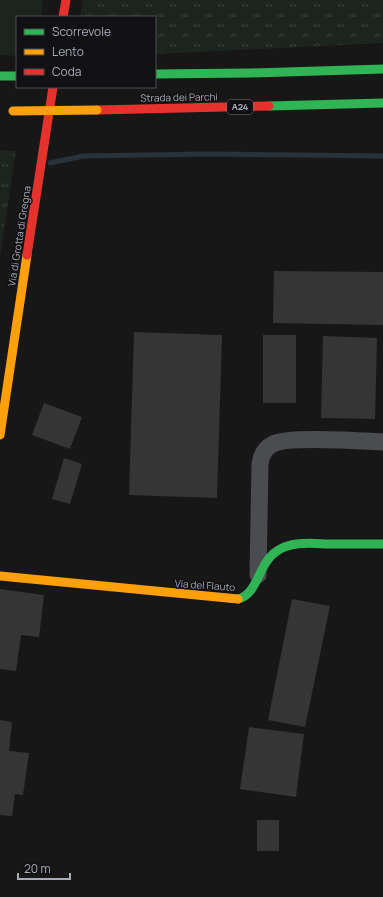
<svg xmlns="http://www.w3.org/2000/svg" width="383" height="897" font-family="Manrope,sans-serif">
  <style>
    .grass { fill: url(#grass-tufts) }
    .pitch { fill: #1d241e }
    .lines { fill: none; stroke-linecap: round; stroke-linejoin: round }
    .stream { stroke: #2a3239; stroke-width: 5 }
    .building { fill: #353536 }
    .street { stroke: #4b4c50; stroke-width: 17 }
    .fast { stroke: #30b455; stroke-width: 9 }
    .slow { stroke: #ff9f0a; stroke-width: 9 }
    .jam { stroke: #e5322d; stroke-width: 9 }
    .slow-bridge { stroke: #ff9f0a; stroke-width: 9 }
    .labels { text-anchor: middle; stroke-width: 3; stroke-linejoin: round; paint-order: stroke }
    .shield { fill: #111113; stroke: #7b7e86; stroke-width: 1 }
    .shield-label { font-size: 9px; font-weight: bold; fill: #a8adb8 }
    .street-label { font-size: 10px; fill: #a8adb8; stroke: #111113 }
  </style>
  <defs>
    <pattern id="grass-tufts" width="24" height="20" patternUnits="userSpaceOnUse"><rect width="24" height="20" fill="#1d241e"/><path d="M3 7l-1-3M5 7V3M7 7l1-3M15 17l-1-3M17 17v-4M19 17l1-3" fill="none" stroke="#3b413d"/></pattern>
  </defs>
  <rect width="100%" height="100%" fill="#171717"/>
  <g class="grass">
    <polygon points="83,0 383,0 383,43 155,54 155,17 80,17"/>
    <polygon points="0,150 16,151 0,256"/>
  </g>
  <polygon class="pitch" points="0,0 43,0 41,17 17,17 17,56 0,55"/>
  <g class="lines">
    <polyline class="stream" points="50,163 83,156 207,154 383,156"/>
  </g>
  <g class="building">
    <polygon points="274,271 383,272 383,325 273,323"/>
    <polygon points="134,332 222,335 217,498 129,495"/>
    <rect x="263" y="335" width="33" height="68"/>
    <polygon points="323,336 377,338 375,419 321,418"/>
    <polygon points="44,403 82,417 70,449 32,435"/>
    <polygon points="64,458 82,464 70,504 52,499"/>
    <polygon points="0,589 44,595 39,637 21,635 16,671 0,669"/>
    <polygon points="292,599 330,606 305,727 268,720"/>
    <polygon points="0,720 12,722 9,751 29,753 23,795 15,794 12,816 0,815"/>
    <polygon points="249,727 304,734 296,797 240,789"/>
    <rect x="257" y="820" width="22" height="31"/>
  </g>
  <g class="lines">
    <path class="street" d="M 258,575 L 260,464 C 261,456 265,448 273,444 C 287,436 362,441 383,442"/>
    <g class="fast">
      <polyline points="155,74 250,73 383,69"/>
      <polyline points="0,76 17,76"/>
      <polyline points="269,106 383,103"/>
      <path d="M 238,599 C 258,595 258,563 277,551 C 293,540 315,544 334,544 C 350,544 367,544 383,544"/>
    </g>
    <g class="slow">
      <polyline points="0,435 27,255"/>
      <polyline points="0,576 238,599"/>
    </g>
    <g class="jam">
      <polyline points="63,17 66,0"/>
      <polyline points="97,110 269,106"/>
      <polyline points="27,255 53,87"/>
    </g>
    <polyline class="slow-bridge" points="13,111 97,110"/>
  </g>
  <g class="labels">
    <rect class="shield" x="227" y="100" width="26" height="14" rx="3"/>
    <g class="shield-label">
      <text x="240" y="110">A24</text>
    </g>
    <g class="street-label">
      <text transform="translate(179 97) rotate(-1)" y="4">Strada dei Parchi</text>
      <text transform="translate(19 236) rotate(-81)" y="4">Via di Grotta di Gregna</text>
      <text transform="translate(205 585) rotate(4)" y="4">Via del Flauto</text>
    </g>
  </g>
  <rect x="16" y="16" width="140" height="72" fill="#111113" stroke="#4d4f55"/>
  <rect x="24" y="29" width="20" height="6" fill="#30b455" stroke="#4d4f55"/>
  <text x="52" y="36" font-size="12" fill="#a8adb8">Scorrevole</text>
  <rect x="24" y="49" width="20" height="6" fill="#ff9f0a" stroke="#4d4f55"/>
  <text x="52" y="56" font-size="12" fill="#a8adb8">Lento</text>
  <rect x="24" y="69" width="20" height="6" fill="#e5322d" stroke="#4d4f55"/>
  <text x="52" y="76" font-size="12" fill="#a8adb8">Coda</text>
  <path d="M18 873v6h52v-6" fill="none" stroke="#a8adb8" stroke-width="2"/>
  <text x="24" y="873" font-size="12" fill="#a8adb8" stroke="#111113" stroke-width="3" paint-order="stroke">20 m</text>
</svg>
